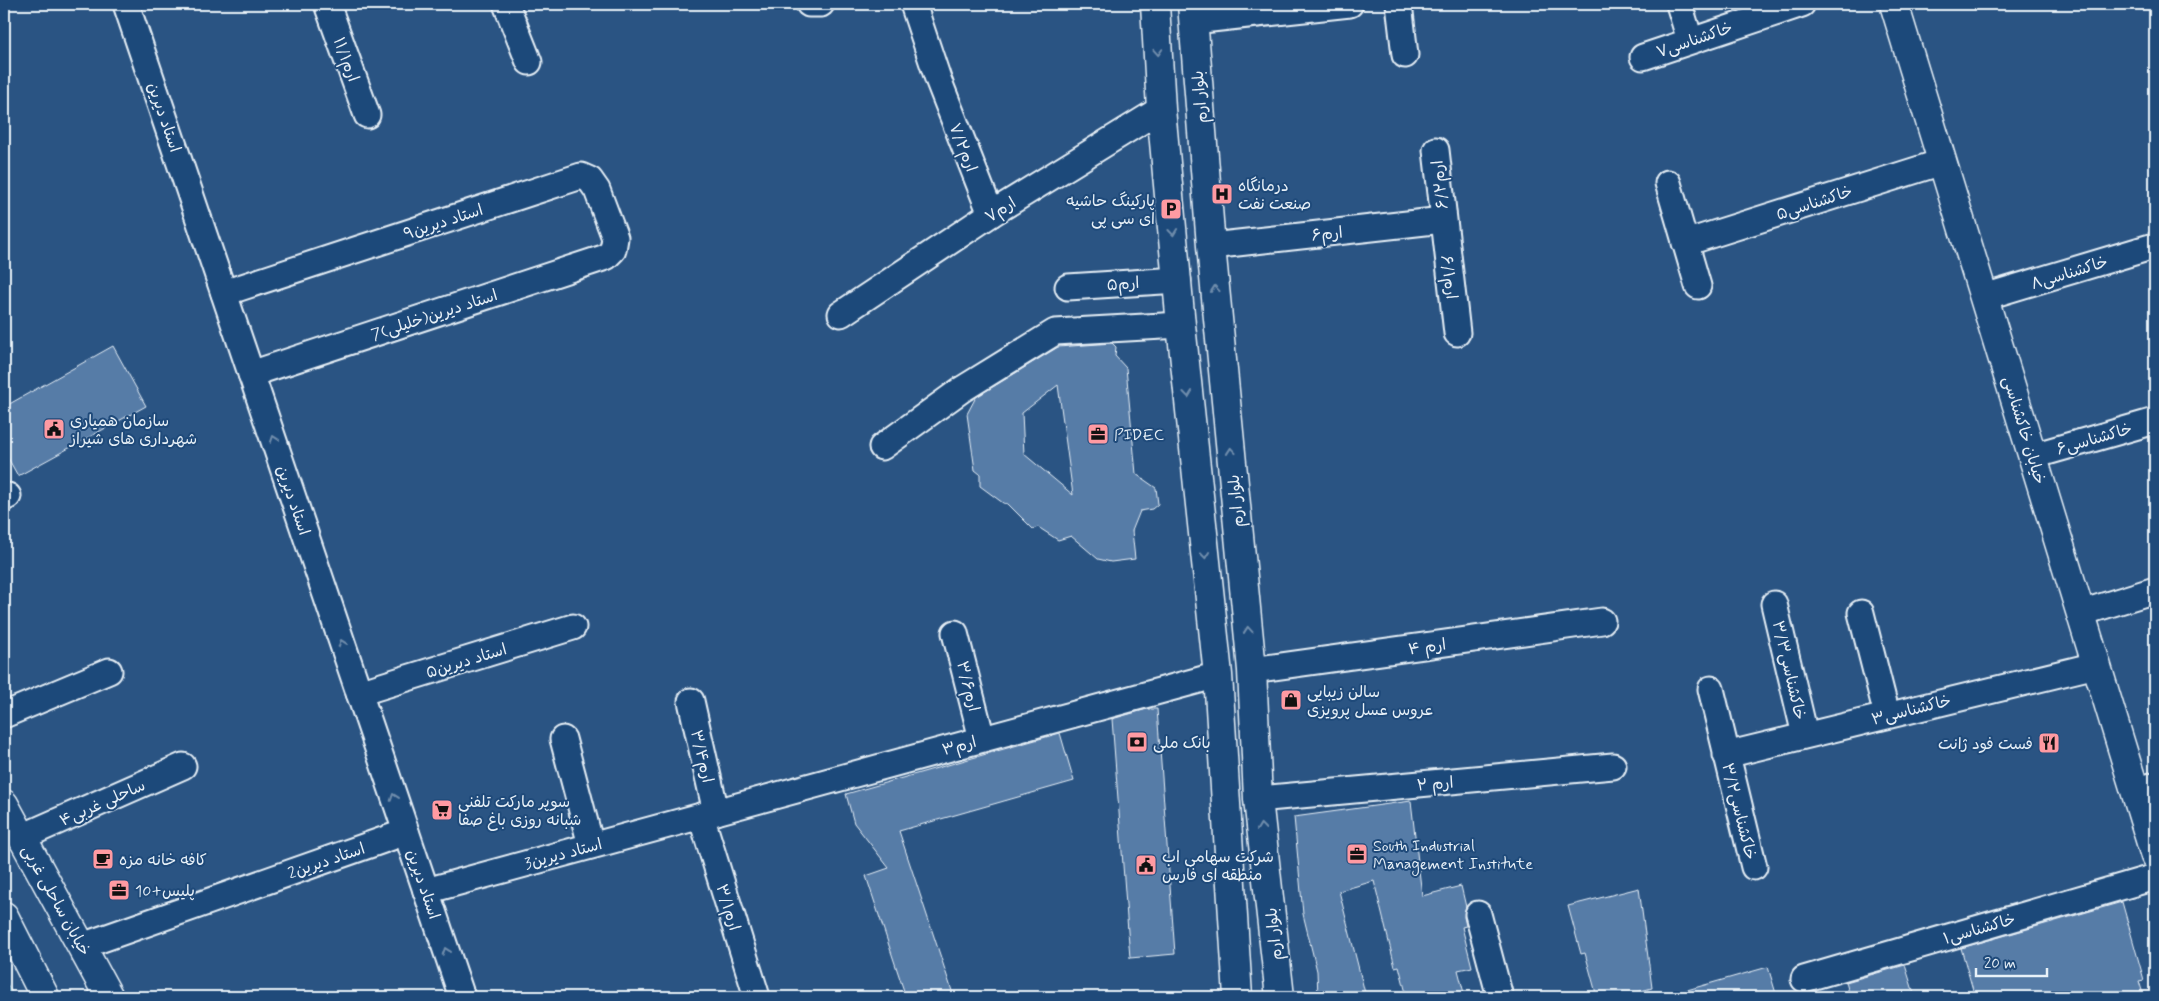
<svg xmlns="http://www.w3.org/2000/svg" width="2159" height="1001" font-family="Mynerve,'Playpen Sans Arabic',sans-serif">
  <style>
    .water { fill: #437b9e; stroke: #85aac2 }
    .building { fill: #577ba7; stroke: #e8f1f8; fill-rule: evenodd }
    .lines { fill: none; stroke-linecap: round; stroke-linejoin: round }
    .minor-casing { stroke: #e8f1f8; stroke-width: 29 }
    .tertiary-casing { stroke: #e8f1f8; stroke-width: 31 }
    .secondary-casing { stroke: #e8f1f8; stroke-width: 31 }
    .minor { stroke: #1f4a7a; stroke-width: 25 }
    .tertiary { stroke: #1f4a7a; stroke-width: 28 }
    .secondary { stroke: #1f4a7a; stroke-width: 28 }
    .oneway { stroke: #6f8dac }
    .labels { text-anchor: middle; stroke-width: 4; stroke-linejoin: round; paint-order: stroke }
    .street-label { font-size: 16px; fill: #e8f1f8; stroke: #1f4a7a }
    .poi-label { font-size: 16px; fill: #e8f1f8; stroke: #1f4a7a; text-anchor: start }
  </style>
  <rect width="100%" height="100%" fill="#2a5483"/>
  <filter id="ink" filterUnits="userSpaceOnUse"><feTurbulence type="fractalNoise" baseFrequency=".02" numOctaves="2"/><feDisplacementMap in="SourceGraphic" scale="10" xChannelSelector="R" yChannelSelector="G"/><feConvolveMatrix kernelMatrix="1 2 1 2 8 2 1 2 1" color-interpolation-filters="sRGB"/></filter>
  <g filter="url(#ink)">
    <polygon class="water" points="4,979 15,997 4,997"/>
    <g class="building">
      <path d="M 1112,343 L 1116,347 L 1115,356 L 1126,368 L 1136,474 L 1156,488 L 1158,504 L 1152,509 L 1140,511 L 1132,531 L 1135,559 L 1111,562 L 1098,559 L 1071,536 L 1058,540 L 1038,527 L 1033,529 L 1008,504 L 1003,503 L 980,486 L 980,474 L 975,470 L 967,414 L 976,397 L 1058,347 ZM 1058,385 L 1073,495 L 1024,454 L 1022,413 Z"/>
      <polygon points="113,346 146,406 18,476 4,451 4,407"/>
      <polygon points="1147,709 1157,709 1175,954 1130,958 1112,719"/>
      <polygon points="1060,733 1074,781 899,831 954,997 906,997 866,876 889,868 854,823 846,794"/>
      <polygon points="1411,801 1422,896 1461,886 1466,907 1464,917 1466,926 1462,927 1472,967 1458,970 1465,997 1407,997 1399,966 1395,967 1374,881 1339,891 1366,997 1318,997 1317,971 1303,914 1294,817"/>
      <polygon points="1639,888 1652,988 1619,997 1597,997 1585,953 1581,954 1568,906"/>
      <polygon points="2122,902 2144,980 2139,981 2144,997 1975,997 1961,948"/>
      <polygon points="1905,965 1915,997 1850,997 1846,982"/>
      <polygon points="1768,967 1777,997 1681,997 1680,992"/>
    </g>
    <g class="lines">
      <g class="minor-casing">
        <g id="minor">
          <polyline points="126,4 462,997"/>
          <polyline points="327,4 367,115"/>
          <polyline points="506,4 529,62"/>
          <polyline points="809,4 821,4"/>
          <polyline points="913,4 938,79 991,214"/>
          <polyline points="1399,4 1405,55"/>
          <polyline points="1679,4 1690,40"/>
          <polyline points="1193,21 1350,4"/>
          <polyline points="1643,57 1802,4"/>
          <polyline points="1436,150 1457,333"/>
          <polyline points="1668,183 1698,286"/>
          <polyline points="1685,243 1942,162"/>
          <polyline points="1211,246 1443,220"/>
          <polyline points="1068,287 1178,280"/>
          <polyline points="224,293 581,176 590,180 597,190 615,238 613,250 606,257 251,374"/>
          <polyline points="1984,297 2154,246"/>
          <polyline points="841,314 991,214 1161,109"/>
          <polyline points="882,447 961,390 1055,332 1181,325"/>
          <polyline points="2033,456 2155,421"/>
          <polyline points="4,498 8,496"/>
          <polyline points="1774,604 1805,735"/>
          <polyline points="1861,613 1887,715"/>
          <polyline points="2081,613 2155,590"/>
          <polyline points="955,633 982,739"/>
          <polyline points="1252,670 1602,621"/>
          <polyline points="1711,689 1754,867"/>
          <polyline points="359,693 573,627"/>
          <polyline points="691,701 716,812"/>
          <polyline points="4,715 109,671"/>
          <polyline points="563,739 591,845"/>
          <polyline points="1726,755 2096,665"/>
          <polyline points="2135,791 2155,785"/>
          <polyline points="1258,799 1613,766"/>
          <polyline points="701,816 757,997"/>
          <polyline points="22,837 183,766"/>
          <polyline points="426,891 1218,675"/>
          <polyline points="1478,914 1500,997"/>
          <polyline points="82,946 406,832"/>
          <polyline points="1804,979 2155,877"/>
        </g>
      </g>
      <g class="tertiary-casing">
        <polyline id="tertiary" points="1894,4 2155,856"/>
      </g>
      <g class="secondary-casing">
        <g id="secondary">
          <polyline points="1155,4 1161,109 1181,325 1218,675 1238,997"/>
          <polyline points="1192,4 1211,246 1252,670 1258,799 1280,997"/>
          <polyline points="4,804 109,997"/>
          <polyline points="4,916 45,997"/>
        </g>
      </g>
      <use href="#minor" class="minor"/>
      <use href="#tertiary" class="tertiary"/>
      <use href="#secondary" class="secondary"/>
    </g>
    <defs><path id="oneway-chevron" d="M-2-3.5L2.5 0L-2 3.5" fill="none" stroke-width="1.6" stroke-linecap="round" stroke-linejoin="round" transform="scale(1.25)"/></defs>
    <g class="oneway">
      <use href="#oneway-chevron" transform="translate(1158 52) rotate(86)"/>
      <use href="#oneway-chevron" transform="translate(1173 232) rotate(84)"/>
      <use href="#oneway-chevron" transform="translate(1215 289) rotate(-95)"/>
      <use href="#oneway-chevron" transform="translate(1188 394) rotate(84)"/>
      <use href="#oneway-chevron" transform="translate(274 439) rotate(-109)"/>
      <use href="#oneway-chevron" transform="translate(1231 451) rotate(-95)"/>
      <use href="#oneway-chevron" transform="translate(1205 555) rotate(84)"/>
      <use href="#oneway-chevron" transform="translate(1248 630) rotate(-95)"/>
      <use href="#oneway-chevron" transform="translate(342 643) rotate(-109)"/>
      <use href="#oneway-chevron" transform="translate(394 797) rotate(-109)"/>
      <use href="#oneway-chevron" transform="translate(1261 827) rotate(-96)"/>
      <use href="#oneway-chevron" transform="translate(446 951) rotate(-109)"/>
    </g>
  </g>
  <defs>
    <g id="hospital-square" transform="scale(1.125)"><rect x="-9" y="-9" width="18" height="18" rx="4" fill="#ff9aa2" stroke="#1f4a7a"/><path d="M-5-5h3v3.5h4V-5h3V5h-3V1.5h-4V5h-3Z" fill="#111"/></g>
    <g id="parking-square" transform="scale(1.125)"><rect x="-9" y="-9" width="18" height="18" rx="4" fill="#ff9aa2" stroke="#1f4a7a"/><path d="M-3.5-5.5H1a3.5 3.5 0 0 1 0 7H-1V5.5H-3.5ZM-1-3.4V-.6H.8a1.4 1.4 0 0 0 0-2.8Z" fill="#111"/></g>
    <g id="civic-square" transform="scale(1.125)"><rect x="-9" y="-9" width="18" height="18" rx="4" fill="#ff9aa2" stroke="#1f4a7a"/><path d="M-.6-6.5H3V-4.5H.6V-3L4-1V1h2V6H-6V1h2V-1L-.6-3ZM-1.2 2.5V6h2.4V2.5Z" fill="#111"/></g>
    <g id="office-square" transform="scale(1.125)"><rect x="-9" y="-9" width="18" height="18" rx="4" fill="#ff9aa2" stroke="#1f4a7a"/><path d="M-6-3h4V-5.5h4V-3h4V5H-6ZM-1-4.5V-3h2v-1.5ZM-6 0V1H6V0Z" fill="#111"/></g>
    <g id="shop-square" transform="scale(1.125)"><rect x="-9" y="-9" width="18" height="18" rx="4" fill="#ff9aa2" stroke="#1f4a7a"/><path d="M-5-2.5h2.3a2.7 3.5 0 0 1 5.4 0H5L5.5 6h-11ZM-1.5-2.5h3a1.5 2.3 0 0 0-3 0Z" fill="#111"/></g>
    <g id="bank-square" transform="scale(1.125)"><rect x="-9" y="-9" width="18" height="18" rx="4" fill="#ff9aa2" stroke="#1f4a7a"/><path d="M-6-4H6V4H-6ZM0-2.3a2.3 2.3 0 1 0 0 4.6a2.3 2.3 0 1 0 0-4.6Z" fill="#111"/></g>
    <g id="restaurant-square" transform="scale(1.125)"><rect x="-9" y="-9" width="18" height="18" rx="4" fill="#ff9aa2" stroke="#1f4a7a"/><path d="M-5-6h1v4h1v-4h1v4h1v-4h1v5L-1.5 .5V6h-2V.5L-5-1ZM5-6V6H3V1.5H1.5Q1.5-4 5-6Z" fill="#111"/></g>
    <g id="supermarket-square" transform="scale(1.125)"><rect x="-9" y="-9" width="18" height="18" rx="4" fill="#ff9aa2" stroke="#1f4a7a"/><path d="M-6-5.5h2.5l.6 2H6L4.5 2H-2.5L-4.4-4H-6ZM-1.5 3.2a1.3 1.3 0 1 0 .1 0ZM3 3.2a1.3 1.3 0 1 0 .1 0Z" fill="#111"/></g>
    <g id="cafe-square" transform="scale(1.125)"><rect x="-9" y="-9" width="18" height="18" rx="4" fill="#ff9aa2" stroke="#1f4a7a"/><path d="M-5.5-4.5H6V0H3Q3 3.5 0 3.5H-2.5Q-5.5 3.5-5.5 0ZM3-3.2v2h1.7v-2ZM-6 4.5H4V6H-6Z" fill="#111"/></g>
  </defs>
  <g fill-rule="evenodd">
    <use href="#hospital-square" x="1222" y="194"/>
    <use href="#parking-square" x="1171" y="209"/>
    <use href="#civic-square" x="54" y="429"/>
    <use href="#office-square" x="1098" y="434"/>
    <use href="#shop-square" x="1291" y="700"/>
    <use href="#bank-square" x="1137" y="742"/>
    <use href="#restaurant-square" x="2049" y="743"/>
    <use href="#supermarket-square" x="442" y="810"/>
    <use href="#office-square" x="1357" y="854"/>
    <use href="#cafe-square" x="103" y="859"/>
    <use href="#civic-square" x="1146" y="865"/>
    <use href="#office-square" x="119" y="890"/>
  </g>
  <g class="labels">
    <g class="street-label">
      <text transform="translate(1694 39) rotate(-19)" y="6">خاکشناسی۷</text>
      <text transform="translate(347 59) rotate(70)" y="6">۱۱/۱ارم</text>
      <text transform="translate(1199 97) rotate(-95)" y="6">بلوار ارم</text>
      <text transform="translate(165 117) rotate(71)" y="6">استاد دیرین</text>
      <text transform="translate(964 147) rotate(69)" y="6">۷/۲ارم</text>
      <text transform="translate(1439 185) rotate(-96)" y="6">۶/۲ارم</text>
      <text transform="translate(1814 202) rotate(-18)" y="6">خاکشناسی۵</text>
      <text transform="translate(1000 209) rotate(-32)" y="6">ارم۷</text>
      <text transform="translate(443 221) rotate(-18)" y="6">استاد دیرین۹</text>
      <text transform="translate(1327 233) rotate(-6)" y="6">ارم۶</text>
      <text transform="translate(2069 272) rotate(-17)" y="6">خاکشناسی۸</text>
      <text transform="translate(1450 277) rotate(83)" y="6">۶/۱ارم</text>
      <text transform="translate(1123 283) rotate(-4)" y="6">ارم۵</text>
      <text transform="translate(434 314) rotate(-18)" y="6">7استاد دیرین(خلیلی)</text>
      <text transform="translate(2025 430) rotate(73)" y="6">خیابان خاکشناسی</text>
      <text transform="translate(2094 438) rotate(-16)" y="6">خاکشناسی۶</text>
      <text transform="translate(294 500) rotate(71)" y="6">استاد دیرین</text>
      <text transform="translate(1235 501) rotate(-95)" y="6">بلوار ارم</text>
      <text transform="translate(1427 646) rotate(-8)" y="6">ارم ۴</text>
      <text transform="translate(466 660) rotate(-17)" y="6">استاد دیرین۵</text>
      <text transform="translate(1790 670) rotate(77)" y="6">۳/۳خاکشناسی</text>
      <text transform="translate(969 686) rotate(76)" y="6">۳/۶ارم</text>
      <text transform="translate(1911 709) rotate(-14)" y="6">خاکشناسی۳</text>
      <text transform="translate(959 745) rotate(-15)" y="6">ارم۳</text>
      <text transform="translate(703 756) rotate(77)" y="6">۳/۴ارم</text>
      <text transform="translate(1435 783) rotate(-5)" y="6">ارم ۲</text>
      <text transform="translate(102 802) rotate(-24)" y="6">ساحلی غربی۴</text>
      <text transform="translate(1740 811) rotate(76)" y="6">۳/۲خاکشناسی</text>
      <text transform="translate(563 853) rotate(-15)" y="6">3استاد دیرین</text>
      <text transform="translate(326 860) rotate(-19)" y="6">2استاد دیرین</text>
      <text transform="translate(424 884) rotate(71)" y="6">استاد دیرین</text>
      <text transform="translate(57 900) rotate(61)" y="6">خیابان ساحلی غربی</text>
      <text transform="translate(729 907) rotate(73)" y="6">۳/۱ارم</text>
      <text transform="translate(1979 928) rotate(-16)" y="6">خاکشناسی۱</text>
      <text transform="translate(1273 934) rotate(-96)" y="6">بلوار ارم</text>
    </g>
    <g class="poi-label">
      <text x="1238" y="191">درمانگاه<tspan x="1238" dy="18">صنعت نفت</tspan></text>
      <text x="1155" y="206" text-anchor="end">پارکینگ حاشیه<tspan x="1155" dy="18">ای سی پی</tspan></text>
      <text x="70" y="426">سازمان همیاری<tspan x="70" dy="18">شهرداری های شیراز</tspan></text>
      <text x="1114" y="440">PIDEC</text>
      <text x="1307" y="697">سالن زیبایی<tspan x="1307" dy="18">عروس عسل پرويزی</tspan></text>
      <text x="1153" y="748">بانک ملی</text>
      <text x="2033" y="749" text-anchor="end">فست فود ژانت</text>
      <text x="458" y="807">سوپر مارکت تلفنی<tspan x="458" dy="18">شبانه روزی باغ صفا</tspan></text>
      <text x="1373" y="851">South Industrial<tspan x="1373" dy="18">Management Institute</tspan></text>
      <text x="1162" y="862">شرکت سهامی اب<tspan x="1162" dy="18">منطقه ای فارس</tspan></text>
      <text x="119" y="865">کافه خانه مزه</text>
      <text x="135" y="896">پلیس+10</text>
    </g>
  </g>
  <rect width="2159" height="1001" fill="none" stroke="#1f4a7a" stroke-width="20"/>
  <rect x="10" y="10" width="2139" height="981" fill="none" stroke="#e8f1f8" stroke-width="2" filter="url(#ink)"/>
  <path d="M1976 968v8h71v-8" fill="none" stroke="#e8f1f8" stroke-width="2.5"/>
  <text x="1984" y="968" font-size="15" fill="#e8f1f8" stroke="#1f4a7a" stroke-width="4" paint-order="stroke">20 m</text>
</svg>
